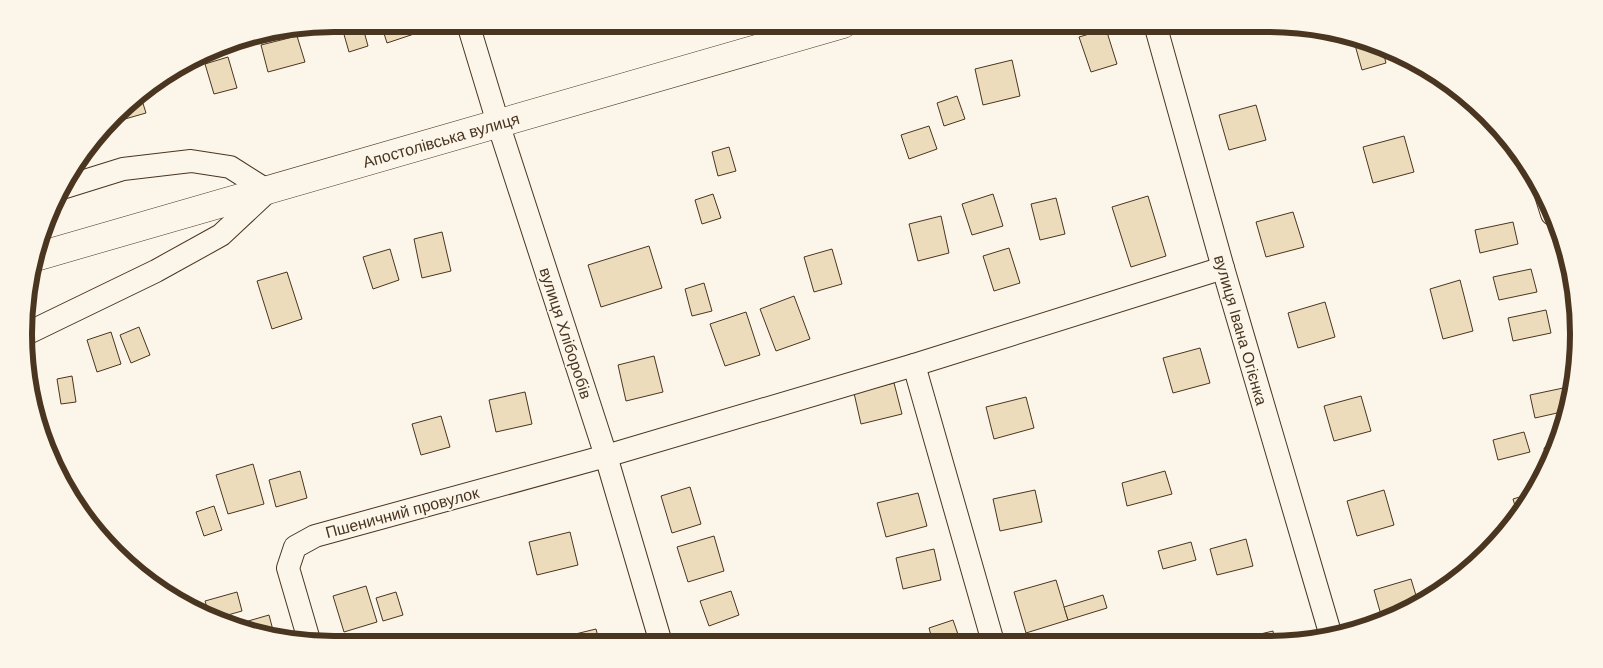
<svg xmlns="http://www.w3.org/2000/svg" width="1603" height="668" font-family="Helvetica,sans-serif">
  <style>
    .building { fill: #ecdcbc; stroke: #4a3520 }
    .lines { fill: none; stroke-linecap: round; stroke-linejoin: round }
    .minor-casing { stroke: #4a3520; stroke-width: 24 }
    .tertiary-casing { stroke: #4a3520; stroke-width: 29 }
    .minor { stroke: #fbf6e9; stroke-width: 22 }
    .tertiary { stroke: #fbf6e9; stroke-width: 28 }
    .labels { text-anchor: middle; stroke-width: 4; stroke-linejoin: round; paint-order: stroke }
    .street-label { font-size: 16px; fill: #4a3520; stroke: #fbf6e9 }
    .rim { fill: none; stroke: #4a3520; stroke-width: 6 }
  </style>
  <rect width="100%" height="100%" fill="#fbf6e9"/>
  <g class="building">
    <polygon points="341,24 362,24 368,46 349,52"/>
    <polygon points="381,24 417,24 420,32 387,43"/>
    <polygon points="1106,29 1117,64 1091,72 1079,37"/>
    <polygon points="297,36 305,62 268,72 261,45"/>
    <polygon points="1371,41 1382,48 1386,63 1362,70 1355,45"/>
    <polygon points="228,57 237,88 214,94 205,64"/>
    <polygon points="1012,60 1020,96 983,105 975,69"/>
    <polygon points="140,94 146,113 111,123 130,101"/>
    <polygon points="957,96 965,119 944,126 937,103"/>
    <polygon points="1472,100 1473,101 1481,110 1477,112"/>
    <polygon points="1256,105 1266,140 1229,150 1219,115"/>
    <polygon points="929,126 937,149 909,159 901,135"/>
    <polygon points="1404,136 1414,172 1373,183 1363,147"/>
    <polygon points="729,147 736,171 718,176 712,152"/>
    <polygon points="713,194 721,218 702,224 695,200"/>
    <polygon points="993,194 1003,226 972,235 962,204"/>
    <polygon points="1148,196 1166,256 1131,267 1112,207"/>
    <polygon points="1056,198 1065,234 1040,240 1031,204"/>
    <polygon points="1293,212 1304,247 1266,257 1256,222"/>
    <polygon points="941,216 949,253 918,261 909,224"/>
    <polygon points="1513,222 1518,244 1480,253 1475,230"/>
    <polygon points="442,232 451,271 422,278 414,239"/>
    <polygon points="649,246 662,288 601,307 588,265"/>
    <polygon points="1009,248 1020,283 994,291 983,256"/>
    <polygon points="390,249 399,280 373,289 363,257"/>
    <polygon points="832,249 842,284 814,292 804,257"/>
    <polygon points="1531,269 1537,292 1499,300 1493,277"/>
    <polygon points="287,272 302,319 272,329 257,281"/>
    <polygon points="1460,280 1473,331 1443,339 1430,289"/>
    <polygon points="704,283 712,311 692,316 685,289"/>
    <polygon points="794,296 810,339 776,351 760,309"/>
    <polygon points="1325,302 1335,337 1298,348 1288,313"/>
    <polygon points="1546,310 1551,333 1513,341 1508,318"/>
    <polygon points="746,312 760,355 725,366 710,324"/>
    <polygon points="139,327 150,355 131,363 120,335"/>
    <polygon points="111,332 121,364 97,372 87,340"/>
    <polygon points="1200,348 1210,383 1173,393 1163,358"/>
    <polygon points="654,356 663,392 626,401 618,365"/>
    <polygon points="72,376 76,402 61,404 57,379"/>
    <polygon points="894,383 902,414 861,424 854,393"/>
    <polygon points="1568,387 1566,411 1535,418 1530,395"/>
    <polygon points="525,392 532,424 496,432 489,400"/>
    <polygon points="1361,396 1371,431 1334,441 1324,406"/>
    <polygon points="1026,397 1034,428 994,439 986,407"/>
    <polygon points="441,416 450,447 421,455 412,424"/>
    <polygon points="1524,432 1530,452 1498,460 1493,440"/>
    <polygon points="1557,445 1548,464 1544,448"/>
    <polygon points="253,464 264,504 228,514 216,475"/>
    <polygon points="300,471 307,498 276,507 269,480"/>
    <polygon points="1165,471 1172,494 1127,506 1122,483"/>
    <polygon points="690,487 701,524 672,533 661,496"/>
    <polygon points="1035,490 1042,522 1000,531 993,499"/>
    <polygon points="1384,490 1394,525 1357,536 1347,501"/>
    <polygon points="918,493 927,526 886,537 877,503"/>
    <polygon points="1533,493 1527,507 1518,516 1513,499"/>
    <polygon points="214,506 222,530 204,536 196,512"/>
    <polygon points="570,532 578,565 537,575 529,542"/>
    <polygon points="714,536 724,571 688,582 677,547"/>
    <polygon points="1246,539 1253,566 1217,575 1210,549"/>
    <polygon points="1191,542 1196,560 1163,569 1158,551"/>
    <polygon points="934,549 941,580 903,589 896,558"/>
    <polygon points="1411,579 1418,602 1388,621 1383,622 1374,590"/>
    <polygon points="1056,580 1068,620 1026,633 1014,592"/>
    <polygon points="366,586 377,622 344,632 333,596"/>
    <polygon points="731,591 739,615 709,626 700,601"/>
    <polygon points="237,592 242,611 217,618 209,614 205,601"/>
    <polygon points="396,592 403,615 383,621 376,598"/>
    <polygon points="1103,595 1107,608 1068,620 1064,607"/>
    <polygon points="269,615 274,634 231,626"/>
    <polygon points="953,620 961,643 933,643 929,628"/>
    <polygon points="596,629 600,644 564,644 563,637"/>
    <polygon points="1273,631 1275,642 1235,642 1235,640"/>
    <polygon points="792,636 794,643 768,643"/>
  </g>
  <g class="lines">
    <g class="minor-casing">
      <g id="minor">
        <polyline points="468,24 498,123 606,456 661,643"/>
        <polyline points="1155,24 1223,268 1331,636"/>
        <polyline points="1546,195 1552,214"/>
        <polyline points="28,333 156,271 221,235 268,191 230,167 191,161 123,169 62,188"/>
        <polyline points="914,365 993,642"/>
        <polyline points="309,640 288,568 295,547 315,536 606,456 914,365 1223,268"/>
      </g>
    </g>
    <g class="tertiary-casing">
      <polyline id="tertiary" points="39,256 843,24"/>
    </g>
    <use href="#minor" class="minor"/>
    <use href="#tertiary" class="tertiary"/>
  </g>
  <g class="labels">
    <g class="street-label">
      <text transform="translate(441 140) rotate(-16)" y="6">Апостолівська вулиця</text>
      <text transform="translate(1241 330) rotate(74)" y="6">вулиця Івана Огієнка</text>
      <text transform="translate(566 333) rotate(72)" y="6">вулиця Хліборобів</text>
      <text transform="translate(402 512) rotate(-15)" y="6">Пшеничний провулок</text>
    </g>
  </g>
  <path d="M0 0H1603V668H0ZM334 32H1268A302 302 0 0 1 1570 334V334A302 302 0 0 1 1268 636H334A302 302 0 0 1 32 334V334A302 302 0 0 1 334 32Z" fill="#fbf6e9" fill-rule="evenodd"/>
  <path class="rim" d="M334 32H1268A302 302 0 0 1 1570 334V334A302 302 0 0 1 1268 636H334A302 302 0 0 1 32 334V334A302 302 0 0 1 334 32Z"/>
</svg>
